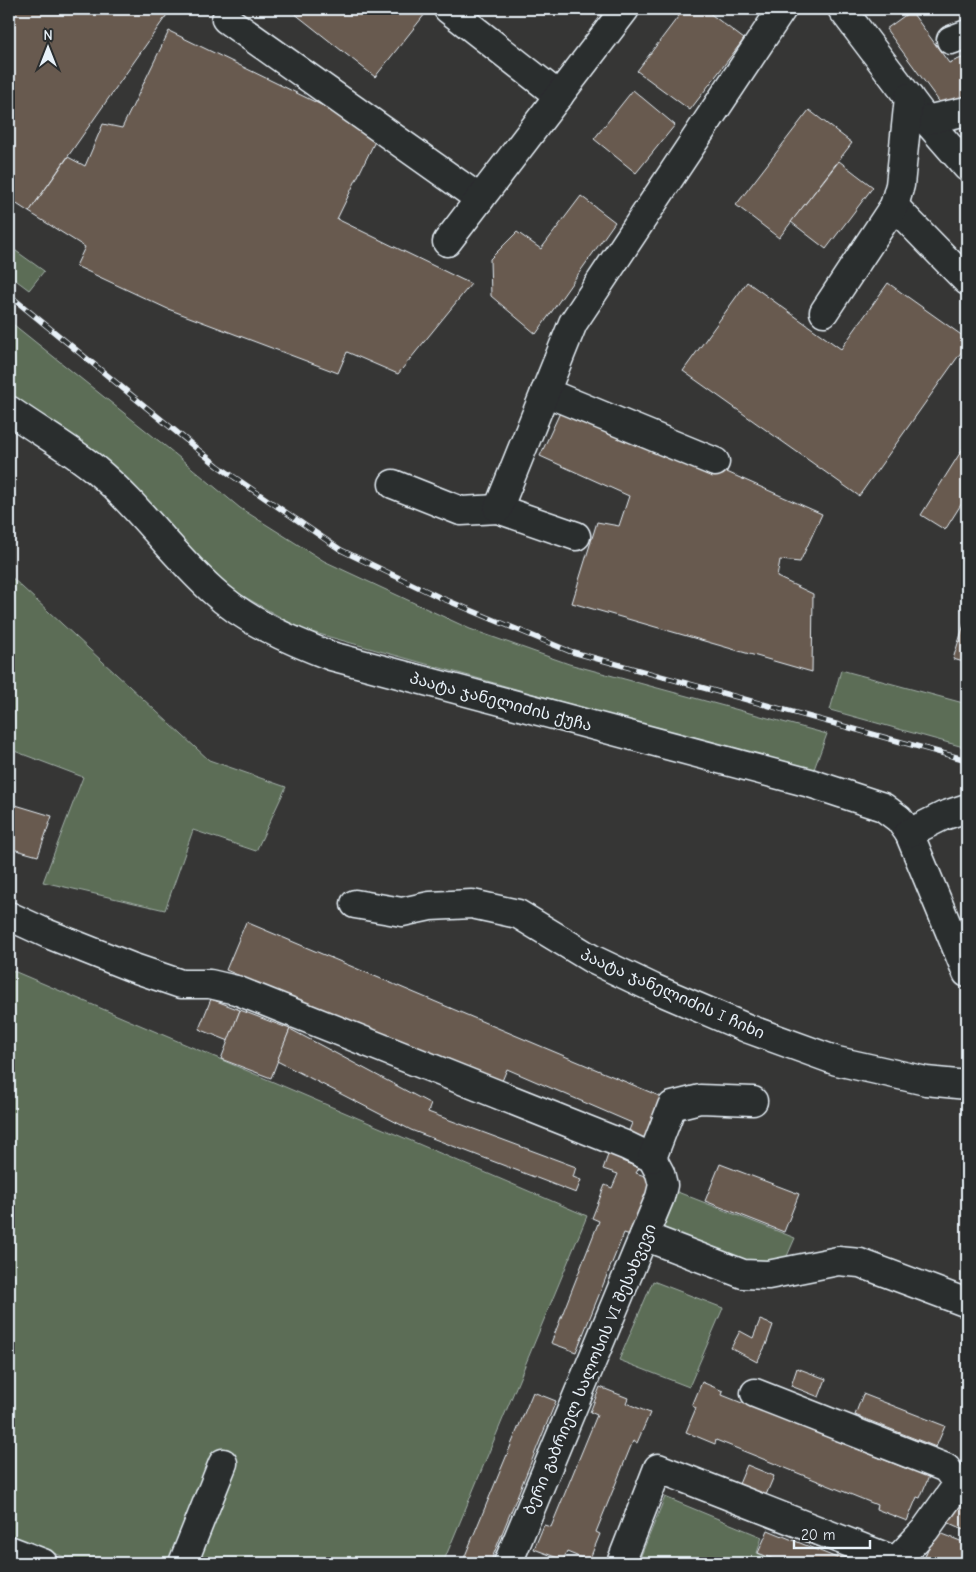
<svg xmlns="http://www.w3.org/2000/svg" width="976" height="1572" font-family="'Comic Neue','Noto Sans Georgian',sans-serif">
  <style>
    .green { fill: #5c6d57; stroke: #a2afa8 }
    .building { fill: #685a4f; stroke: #e8f1f8 }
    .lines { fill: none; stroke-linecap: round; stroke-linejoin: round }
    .minor-casing { stroke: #e8f1f8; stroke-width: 31 }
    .minor { stroke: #2a2d2e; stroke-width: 28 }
    .rail-casing { stroke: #e8f1f8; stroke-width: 5.5 }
    .rail { stroke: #2a2d2e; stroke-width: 4; stroke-dasharray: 11; stroke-linecap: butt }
    .labels { text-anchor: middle; stroke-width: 4; stroke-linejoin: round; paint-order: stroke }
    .street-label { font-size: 16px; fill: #e8f1f8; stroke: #2a2d2e }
  </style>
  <rect width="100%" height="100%" fill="#363635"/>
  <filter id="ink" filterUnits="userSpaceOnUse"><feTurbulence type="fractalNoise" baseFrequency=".02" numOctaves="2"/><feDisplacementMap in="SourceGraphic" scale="10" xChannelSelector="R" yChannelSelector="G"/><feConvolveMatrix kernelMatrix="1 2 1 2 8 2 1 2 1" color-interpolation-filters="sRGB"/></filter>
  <g filter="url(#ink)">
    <g class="green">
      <polygon points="9,246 44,271 29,290 9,275"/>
      <polygon points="9,321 169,449 240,508 324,561 470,629 569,664 827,734 813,772 301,629 217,581 9,401"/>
      <polygon points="9,575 209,760 286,787 256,851 193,830 165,910 43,882 83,777 9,749"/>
      <polygon points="841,670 967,704 967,748 830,710"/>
      <polygon points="9,969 587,1216 443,1563 80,1563 9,1536"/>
      <polygon points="675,1191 795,1238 784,1263 757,1265 660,1228"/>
      <polygon points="653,1281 723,1308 689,1387 619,1360"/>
      <polygon points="665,1497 762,1537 757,1553 782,1563 638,1563"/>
    </g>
    <g class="building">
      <polygon points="9,9 171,9 29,212 9,199"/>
      <polygon points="289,9 429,9 375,77"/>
      <polygon points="684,9 704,9 744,39 690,110 637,71"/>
      <polygon points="911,11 949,63 967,56 967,95 941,104 886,29"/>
      <polygon points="169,31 379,133 337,219 471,284 398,374 347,352 338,373 168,309 76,266 85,247 29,212 68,157 85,166 103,124 122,128"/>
      <polygon points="633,90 675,125 636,173 594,139"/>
      <polygon points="809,110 852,143 779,238 736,205"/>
      <polygon points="839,161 873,187 826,249 791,222"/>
      <polygon points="581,196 615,222 536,334 491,296 490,259 517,232 541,249"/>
      <polygon points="747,282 841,349 888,283 967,339 967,344 859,496 683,371"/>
      <polygon points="563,406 720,469 822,514 800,562 780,560 777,577 813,594 812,672 572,603 597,522 619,526 629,496 540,456"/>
      <polygon points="967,442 967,495 945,530 921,515"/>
      <polygon points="967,615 967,663 953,659"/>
      <polygon points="9,803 52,816 38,856 9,848"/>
      <polygon points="246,922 664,1098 646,1141 628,1133 632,1123 507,1069 500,1086 226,970"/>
      <polygon points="211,999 240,1010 229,1041 199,1029"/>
      <polygon points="240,1010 290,1029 271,1078 221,1059"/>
      <polygon points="290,1029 431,1104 428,1112 576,1167 573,1177 581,1180 576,1193 411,1130 277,1061"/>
      <polygon points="609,1152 624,1158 622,1161 639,1168 636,1173 656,1180 634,1236 624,1233 576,1352 551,1343 599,1221 592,1218 605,1185 612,1188 618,1174 603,1169"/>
      <polygon points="720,1164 799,1194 784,1232 705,1201"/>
      <polygon points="760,1320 773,1325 766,1345 757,1362 731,1348 740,1331 753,1338"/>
      <polygon points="797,1368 826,1379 819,1397 791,1386"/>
      <polygon points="702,1382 723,1391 722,1395 905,1468 907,1464 930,1474 920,1498 917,1497 907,1521 876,1509 877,1505 716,1440 715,1444 686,1432 696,1408 692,1406"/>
      <polygon points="600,1387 628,1398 626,1403 650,1413 637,1443 633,1441 596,1532 600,1534 589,1561 567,1552 563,1560 534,1549 544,1525 551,1527 597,1415 590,1412"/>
      <polygon points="533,1392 556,1401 490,1563 462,1563"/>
      <polygon points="863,1394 945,1426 936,1447 855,1415"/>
      <polygon points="747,1465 774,1476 766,1495 739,1484"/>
      <polygon points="956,1501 967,1506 967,1531 947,1522"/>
      <polygon points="768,1530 837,1558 839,1552 853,1558 851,1563 784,1563 758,1553"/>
      <polygon points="935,1531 963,1542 965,1536 967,1536 967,1563 932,1563 924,1559"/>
    </g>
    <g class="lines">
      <g class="minor-casing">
        <g id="minor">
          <polyline points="448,9 559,96"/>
          <polyline points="842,9 926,120 967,167"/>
          <polyline points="226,19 480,199"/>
          <polyline points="951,40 967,34"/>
          <polyline points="926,120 967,111"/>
          <polyline points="894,206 967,281"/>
          <polyline points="447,242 625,9"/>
          <polyline points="824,312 894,206 900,185 909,97"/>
          <polyline points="545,392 715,462"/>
          <path d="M 9,410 C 37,430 69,448 96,470 C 139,506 171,553 212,590 C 245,621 289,640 331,656 L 810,783 L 883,807 L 899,819 L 909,833 L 967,973"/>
          <polyline points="393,484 461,511 498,509 576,536"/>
          <polyline points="498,509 573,323 782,9"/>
          <polyline points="909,833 943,816 967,808"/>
          <polyline points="355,904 402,912 430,906 472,904 518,914 592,959 653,988 749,1029 837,1061 926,1081 967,1085"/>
          <polyline points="9,916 48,934 131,967 181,984 210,984 236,990 625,1145 652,1158 660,1173 663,1185 660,1197 508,1563"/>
          <polyline points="652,1158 672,1106 700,1099 753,1101"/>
          <polyline points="644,1236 743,1274 768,1275 838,1261 860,1263 967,1303"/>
          <polyline points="755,1393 946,1468 958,1484 925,1530 896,1561"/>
          <polyline points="9,1550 43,1563"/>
          <polyline points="183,1563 223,1463"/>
          <polyline points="621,1563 658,1468 896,1561 896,1563"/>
        </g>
      </g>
      <use href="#minor" class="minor"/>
      <g class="rail-casing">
        <polyline id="rail" points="9,295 218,466 341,550 439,597 569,651 967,760"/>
      </g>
      <use href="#rail" class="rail"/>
    </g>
  </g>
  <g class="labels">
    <g class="street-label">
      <text transform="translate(501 701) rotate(15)" y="6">პაატა ჯანელიძის ქუჩა</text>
      <text transform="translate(673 993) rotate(24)" y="6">პაატა ჯანელიძის I ჩიხი</text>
      <text transform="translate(589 1369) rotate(-67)" y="6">ბერი გაბრიელ სალოსის VI შესახვევი</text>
    </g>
  </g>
  <rect width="976" height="1572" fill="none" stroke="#2a2d2e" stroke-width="30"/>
  <rect x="15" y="15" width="946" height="1542" fill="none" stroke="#e8f1f8" stroke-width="2" filter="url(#ink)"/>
  <g transform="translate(48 48)" stroke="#2a2d2e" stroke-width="4" paint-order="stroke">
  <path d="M0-4L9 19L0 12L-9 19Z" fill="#e8f1f8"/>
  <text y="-8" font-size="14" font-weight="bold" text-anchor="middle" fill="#e8f1f8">N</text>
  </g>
  <path d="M794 1540v8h76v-8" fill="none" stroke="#e8f1f8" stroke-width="2.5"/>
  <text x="801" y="1540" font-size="15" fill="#e8f1f8" stroke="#2a2d2e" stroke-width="4" paint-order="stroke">20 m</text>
</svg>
